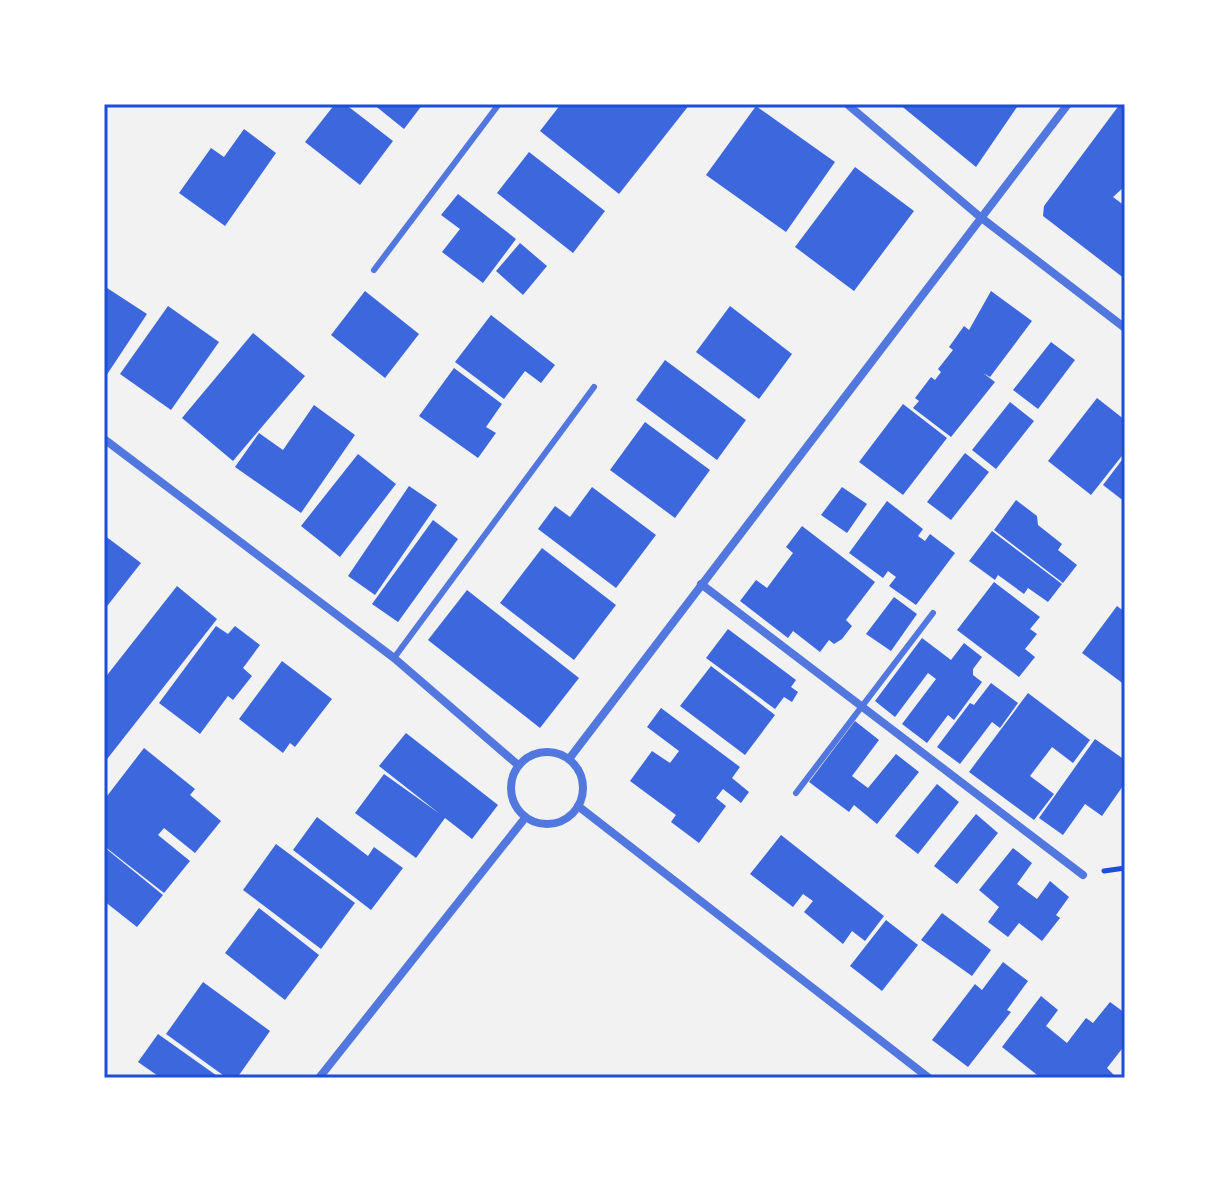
<svg xmlns="http://www.w3.org/2000/svg" width="1229" height="1182" font-family="'Public Sans',sans-serif">
  <style>
    .building { fill: #3d67dc }
    .lines { fill: none; stroke-linecap: round; stroke-linejoin: round }
    .path { stroke: #1d4ed8; stroke-width: 5 }
    .service { stroke: #5277de; stroke-width: 6 }
    .minor { stroke: #5277de; stroke-width: 8 }
    .neatline { fill: none; stroke: #1d4ed8; stroke-width: 3 }
  </style>
  <rect width="100%" height="100%" fill="#f2f2f2"/>
  <g class="building">
    <polygon points="335,104 345,104 393,141 360,185 305,142"/>
    <polygon points="373,104 423,104 404,129"/>
    <polygon points="561,104 690,104 619,194 540,131"/>
    <polygon points="899,104 1013,104 1017,107 976,167"/>
    <polygon points="1120,104 1125,104 1125,186 1113,197 1125,206 1125,279 1043,216 1044,206"/>
    <polygon points="756,106 835,162 786,232 706,175"/>
    <polygon points="244,129 276,153 225,226 179,193 211,148 224,157"/>
    <polygon points="529,152 605,211 573,253 497,193"/>
    <polygon points="855,167 914,211 854,291 795,247"/>
    <polygon points="458,194 516,239 483,283 442,252 460,229 441,215"/>
    <polygon points="520,243 547,266 523,295 496,271"/>
    <polygon points="104,286 147,314 106,376 104,374"/>
    <polygon points="365,291 419,334 385,378 331,335"/>
    <polygon points="991,291 1032,321 990,377 983,373 995,382 951,437 913,408 919,401 915,398 931,377 935,380 941,372 938,369 953,350 949,347 964,326 969,330"/>
    <polygon points="168,306 219,342 171,410 120,374"/>
    <polygon points="730,306 792,354 759,399 696,352"/>
    <polygon points="491,315 555,365 541,383 525,371 504,399 455,362"/>
    <polygon points="253,333 305,376 233,461 182,418"/>
    <polygon points="1051,342 1075,360 1038,409 1013,390"/>
    <polygon points="665,360 746,420 717,460 636,400"/>
    <polygon points="454,368 502,404 486,427 496,433 478,458 419,416"/>
    <polygon points="1097,398 1125,420 1125,452 1091,495 1048,461"/>
    <polygon points="1010,402 1034,421 996,469 972,450"/>
    <polygon points="903,404 947,438 903,495 859,462"/>
    <polygon points="314,405 355,435 301,513 235,467 259,433 283,450"/>
    <polygon points="645,422 710,470 675,518 610,470"/>
    <polygon points="965,453 989,472 951,520 927,502"/>
    <polygon points="358,454 396,484 340,557 301,526"/>
    <polygon points="1125,456 1125,502 1103,485"/>
    <polygon points="409,486 437,505 375,595 348,576"/>
    <polygon points="592,487 656,535 616,588 538,529 555,506 570,517"/>
    <polygon points="842,487 867,504 847,533 821,515"/>
    <polygon points="1016,500 1037,516 1038,525 1062,544 1058,550 1077,565 1063,583 994,530"/>
    <polygon points="887,501 923,529 918,536 925,541 930,534 955,553 916,605 889,586 896,577 888,571 883,578 849,553"/>
    <polygon points="433,520 458,539 398,622 372,604"/>
    <polygon points="802,526 875,582 846,620 852,626 842,639 834,644 829,640 820,652 793,631 788,638 740,601 756,580 767,588 793,553 786,547"/>
    <polygon points="992,531 1062,584 1048,602 1028,588 1024,594 998,575 995,580 969,561"/>
    <polygon points="104,535 141,563 104,610"/>
    <polygon points="542,548 616,605 574,660 500,603"/>
    <polygon points="994,582 1040,617 1030,629 1037,634 1025,649 1035,657 1019,677 957,630"/>
    <polygon points="177,586 217,619 104,763 104,679"/>
    <polygon points="467,590 579,678 540,728 428,640"/>
    <polygon points="894,597 917,614 891,651 866,634"/>
    <polygon points="1117,606 1125,612 1125,685 1082,653"/>
    <polygon points="216,626 228,634 235,626 260,645 243,668 252,676 233,700 228,696 200,734 159,703"/>
    <polygon points="728,629 796,680 791,687 798,692 792,702 784,697 775,709 706,658"/>
    <polygon points="922,638 951,660 964,643 982,657 973,669 973,675 982,682 954,720 948,715 927,743 902,724 936,679 928,673 895,717 875,701"/>
    <polygon points="282,661 332,699 295,747 290,743 283,753 239,719"/>
    <polygon points="711,666 775,715 745,755 680,706"/>
    <polygon points="991,683 1018,703 1000,728 992,722 960,764 937,747 970,703 974,705"/>
    <polygon points="1028,693 1090,740 1073,763 1052,747 1030,776 1054,794 1034,820 969,772"/>
    <polygon points="661,708 740,767 732,778 749,792 741,803 723,789 716,798 726,806 699,843 671,822 676,815 630,781 652,751 670,763 679,751 647,727"/>
    <polygon points="855,721 879,740 852,776 868,788 896,754 919,772 877,824 854,805 849,812 809,782"/>
    <polygon points="406,733 498,805 472,839 445,818 416,858 355,813 384,774 440,814 379,766"/>
    <polygon points="1095,739 1125,760 1125,783 1102,816 1085,804 1063,835 1039,818"/>
    <polygon points="144,748 195,789 190,795 221,821 195,853 164,828 158,835 190,861 164,893 104,846 104,800"/>
    <polygon points="937,784 959,802 918,854 895,836"/>
    <polygon points="976,814 998,833 957,884 934,866"/>
    <polygon points="317,817 368,856 374,847 403,868 371,910 293,850"/>
    <polygon points="781,835 884,916 865,941 852,931 843,944 804,912 813,901 803,894 793,907 750,874"/>
    <polygon points="276,844 355,903 321,949 243,890"/>
    <polygon points="104,847 163,895 137,927 104,901"/>
    <polygon points="1013,848 1032,863 1017,884 1037,899 1050,881 1069,897 1056,915 1060,918 1042,941 1019,923 1008,937 988,922 999,907 979,890"/>
    <polygon points="259,908 319,955 285,1000 225,953"/>
    <polygon points="942,913 991,950 972,976 921,940"/>
    <polygon points="886,920 918,945 882,991 850,966"/>
    <polygon points="1003,962 1028,981 1007,1010 1011,1012 968,1067 932,1040 975,984 982,990"/>
    <polygon points="203,982 270,1031 237,1078 227,1078 166,1034"/>
    <polygon points="1041,996 1058,1010 1046,1026 1067,1043 1086,1018 1093,1023 1110,1002 1125,1013 1125,1045 1107,1068 1117,1078 1041,1078 1002,1047"/>
    <polygon points="158,1034 220,1078 161,1078 138,1062"/>
  </g>
  <g class="lines">
    <polyline class="path" points="1104,871 1125,868"/>
    <g class="service">
      <polyline points="374,270 499,104"/>
      <polyline points="394,658 594,387"/>
      <polyline points="796,793 933,613"/>
    </g>
    <g class="minor">
      <polyline points="847,104 979,216 1125,328"/>
      <polyline points="104,439 394,658 518,765"/>
      <polyline points="701,584 1083,875"/>
      <circle cx="547" cy="788" r="36"/>
      <polyline points="569,759 1068,104"/>
      <polyline points="578,806 929,1078"/>
      <polyline points="319,1078 525,818"/>
    </g>
  </g>
  <rect width="1229" height="1182" fill="none" stroke="#ffffff" stroke-width="212"/>
  <rect x="106" y="106" width="1017" height="970" class="neatline"/>
</svg>
